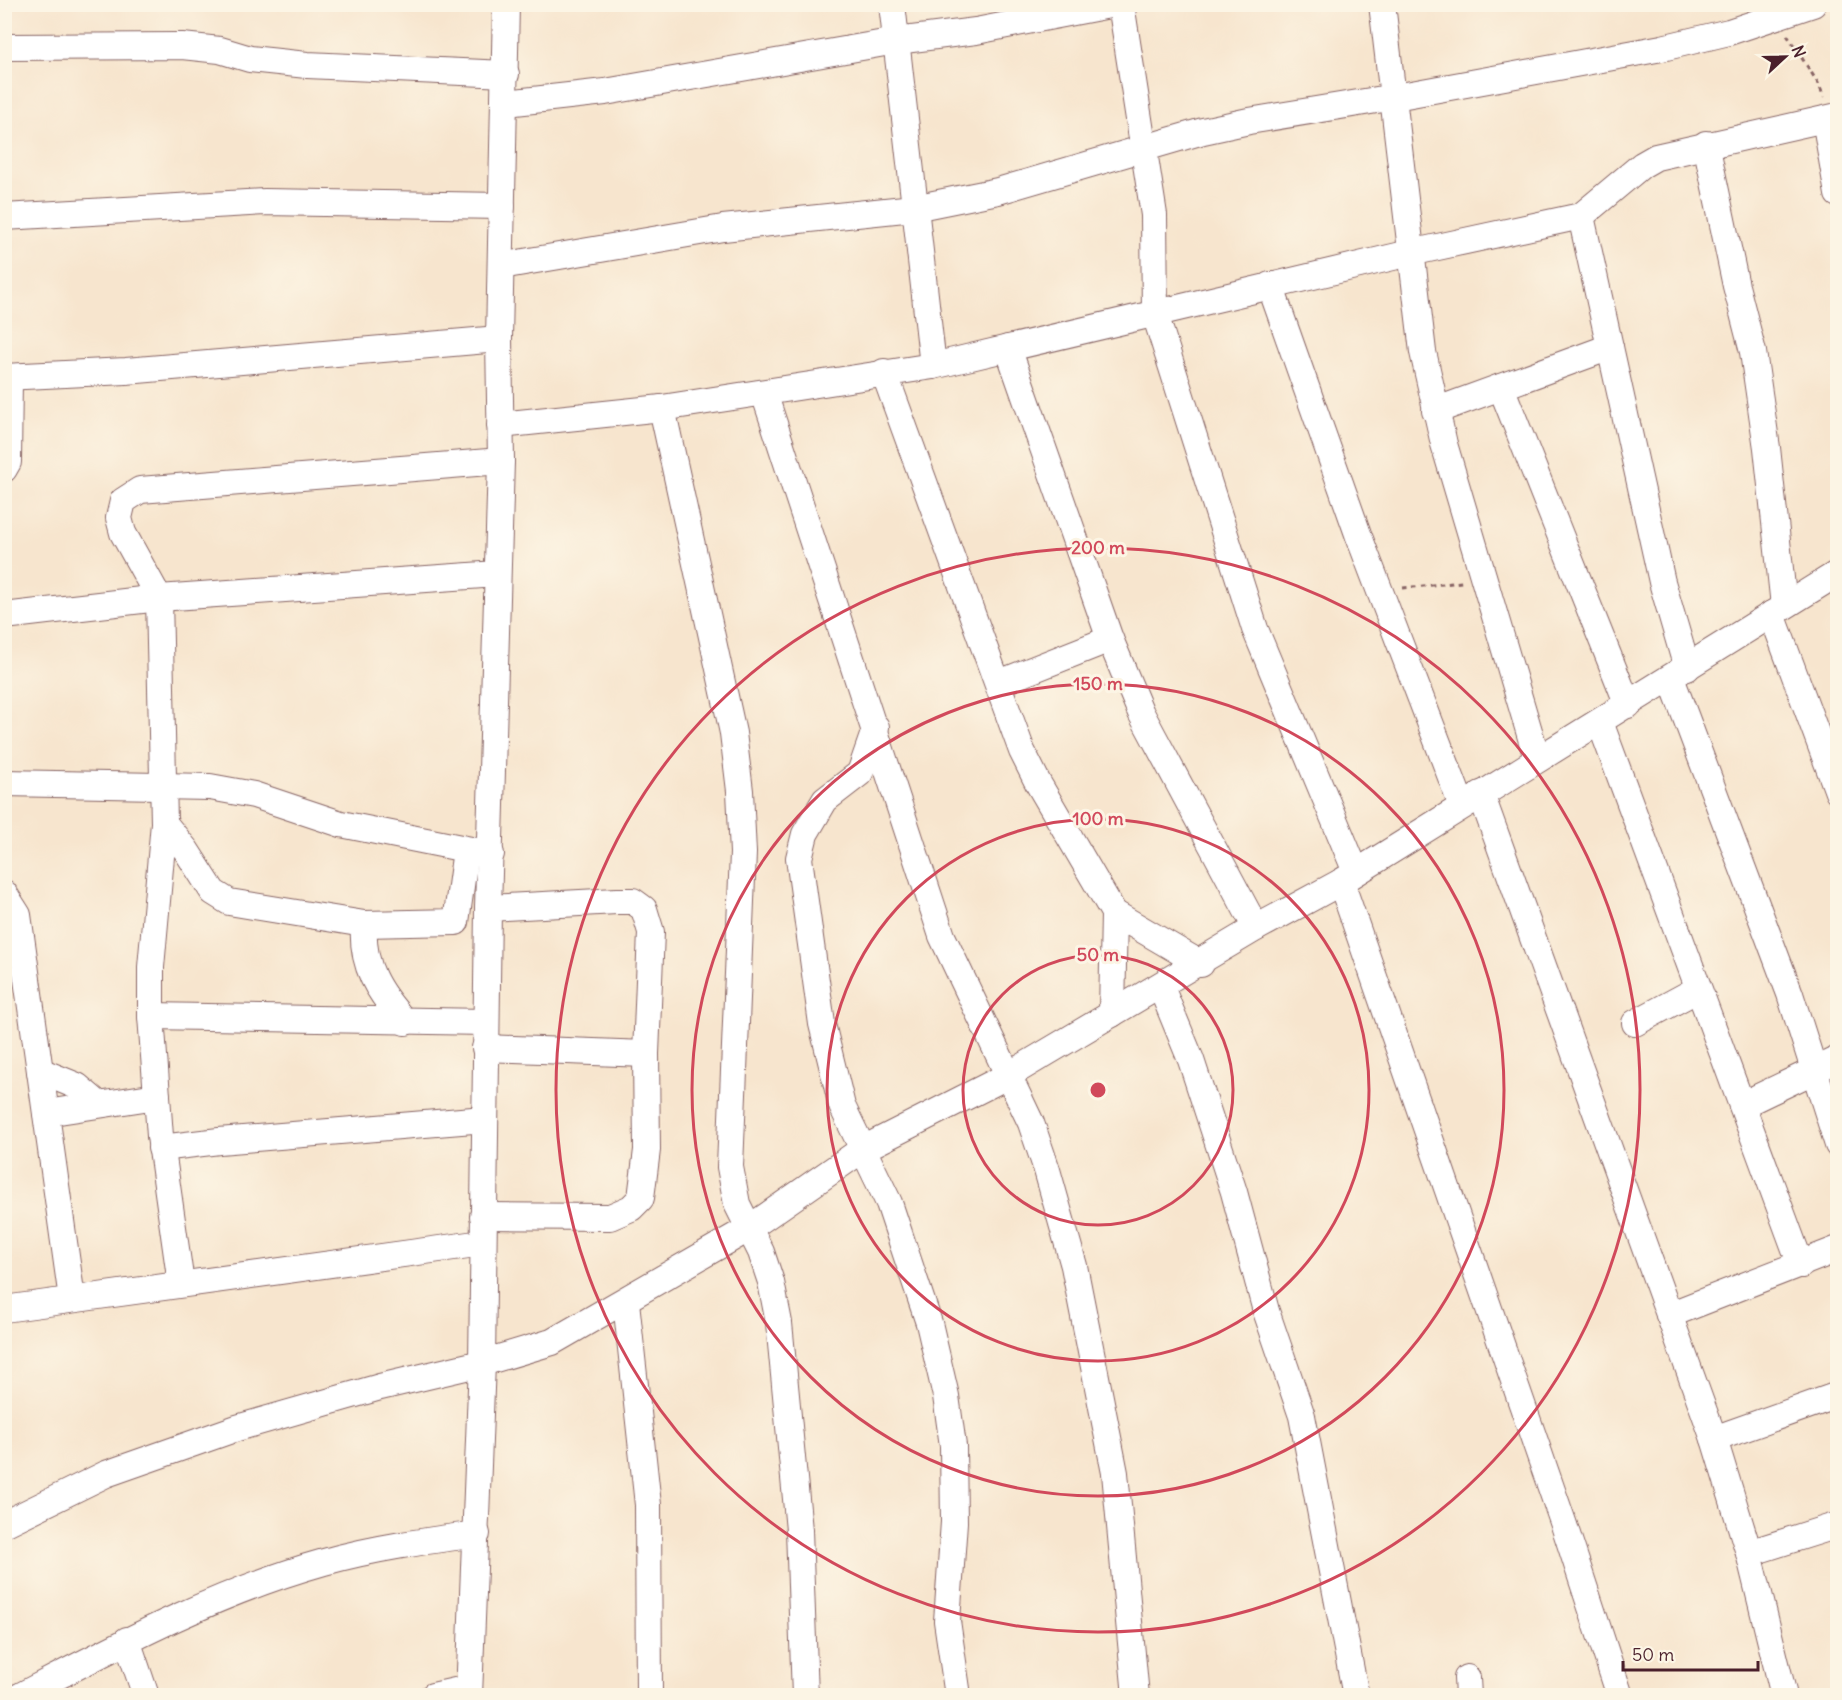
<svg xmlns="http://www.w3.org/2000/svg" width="1842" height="1700" font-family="Delius,sans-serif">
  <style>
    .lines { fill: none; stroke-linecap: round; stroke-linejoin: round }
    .minor-casing { stroke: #876464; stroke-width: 28 }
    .path { stroke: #876464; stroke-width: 3; stroke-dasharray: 4.5 4.5; stroke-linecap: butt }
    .minor { stroke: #fff; stroke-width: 26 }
    .ring { fill: none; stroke: #d1495b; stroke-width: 3 }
    .centre { fill: #d1495b; stroke: #fcf5e5; stroke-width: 3 }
    .ring-label { font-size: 18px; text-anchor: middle; font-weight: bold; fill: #d1495b; stroke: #fcf5e5; stroke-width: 6; stroke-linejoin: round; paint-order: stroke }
  </style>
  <rect width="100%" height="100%" fill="#fcf5e5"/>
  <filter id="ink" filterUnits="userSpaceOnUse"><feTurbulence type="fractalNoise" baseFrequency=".0167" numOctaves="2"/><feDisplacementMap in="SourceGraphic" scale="12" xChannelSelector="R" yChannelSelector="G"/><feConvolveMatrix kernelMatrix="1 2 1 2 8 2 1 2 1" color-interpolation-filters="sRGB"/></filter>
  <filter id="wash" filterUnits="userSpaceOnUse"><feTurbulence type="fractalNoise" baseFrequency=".008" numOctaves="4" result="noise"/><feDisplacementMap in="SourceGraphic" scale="24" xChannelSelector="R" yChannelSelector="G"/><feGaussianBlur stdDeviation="1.35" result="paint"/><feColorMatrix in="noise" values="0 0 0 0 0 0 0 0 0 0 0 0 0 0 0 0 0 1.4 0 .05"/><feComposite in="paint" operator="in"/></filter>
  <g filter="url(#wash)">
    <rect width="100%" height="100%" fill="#f7e5ce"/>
  </g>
  <g filter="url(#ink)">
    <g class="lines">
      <g class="minor-casing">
        <g id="minor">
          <polyline points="892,4 933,366"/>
          <polyline points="1121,4 1154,215 1155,314 1255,629 1356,872"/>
          <polyline points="1382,4 1423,352 1444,444 1537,758"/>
          <polyline points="4,47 182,46 220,50 250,59 307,65 506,74"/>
          <polyline points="506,103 605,92 896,41 976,31 1115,4"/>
          <polyline points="1825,119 1838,194"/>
          <polyline points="1706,144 1736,286 1753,352 1767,448 1784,606"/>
          <polyline points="1581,216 1662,582 1687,668"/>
          <polyline points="4,217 265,202 502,206"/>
          <polyline points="501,266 723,228 914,208 998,191 1203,131 1249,121 1395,97 1662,48 1729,32 1813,4"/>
          <polyline points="1270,285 1358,534 1462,806"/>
          <polyline points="1008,348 1110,639 1141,713 1256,928"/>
          <polyline points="884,372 1022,751 1038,783 1114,913 1112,1014"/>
          <polyline points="4,377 126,371 499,339"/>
          <polyline points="1501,387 1628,705"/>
          <polyline points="764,393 942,936 1031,1123 1047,1170 1074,1266 1115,1473 1136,1696"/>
          <polyline points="662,408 733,733 740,791 743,853 730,1167 737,1204 761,1252 771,1282 779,1323 799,1530 805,1696"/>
          <polyline points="1435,411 1610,347"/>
          <polyline points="500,425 662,408 933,366 1410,253 1581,216 1642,165 1656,157 1838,116"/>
          <polyline points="4,469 8,462 9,377"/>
          <polyline points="1772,614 1838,792"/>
          <polyline points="4,616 159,598 497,574"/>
          <polyline points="1671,678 1790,994 1838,1145"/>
          <polyline points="999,683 1110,639"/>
          <polyline points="1600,722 1801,1265"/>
          <polyline points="876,727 860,773 825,800 805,834 799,858 822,1024 842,1106 889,1203 929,1323 946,1396 953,1446 954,1522 947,1621 958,1696"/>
          <polyline points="4,783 210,787 254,795 341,824 491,854"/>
          <polyline points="1481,794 1714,1439 1749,1553 1784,1696"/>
          <polyline points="164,823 186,850 213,892 229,902 364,924 456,922 466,850"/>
          <polyline points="1341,882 1564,1525 1620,1696"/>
          <polyline points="4,893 18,915 72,1299"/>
          <polyline points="1114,913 1201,964"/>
          <path d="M 364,924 C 361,966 378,992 405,1022"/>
          <polyline points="1161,987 1191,1060 1234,1192 1266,1311 1302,1416 1356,1696"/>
          <polyline points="151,1016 486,1022"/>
          <polyline points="1635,1023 1698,989"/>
          <polyline points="485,1048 646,1054"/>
          <polyline points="40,1071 77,1086 97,1103"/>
          <polyline points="1742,1105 1838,1059"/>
          <polyline points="46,1113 157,1096"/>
          <polyline points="161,1148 219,1141 485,1119"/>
          <polyline points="483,1216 610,1217 631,1208 641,1198 647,1150 646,1054 651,932 644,909 633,901 617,901 488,908"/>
          <polyline points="181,1284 160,1136 151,1016 151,967 164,823 159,598 123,533 119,518 123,501 140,490 501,461"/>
          <polyline points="626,1302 648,1505 649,1696"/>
          <polyline points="4,1309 483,1243"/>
          <polyline points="1669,1315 1838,1249"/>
          <polyline points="1714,1439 1838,1395"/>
          <polyline points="4,1524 106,1474 237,1428 380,1387 482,1363 552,1342 748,1229 863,1149 1009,1075 1256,928 1341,882 1838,573"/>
          <polyline points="1749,1553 1838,1525"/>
          <polyline points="127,1640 146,1696"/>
          <polyline points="1467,1678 1468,1696"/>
          <path d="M 20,1696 C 118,1645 217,1592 324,1562 C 374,1548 425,1541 477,1534"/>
          <polyline points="433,1696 469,1688"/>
          <polyline points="469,1696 482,1363 488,908 501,461 499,339 506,4"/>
        </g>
      </g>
      <g class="path">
        <polyline points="1787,35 1818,83 1824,97"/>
        <polyline points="1403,588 1462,582"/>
      </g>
      <use href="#minor" class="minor"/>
    </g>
  </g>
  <g class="ring">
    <circle cx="1098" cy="1090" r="135"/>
    <circle cx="1098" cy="1090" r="271"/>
    <circle cx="1098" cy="1090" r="406"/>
    <circle cx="1098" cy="1090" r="542"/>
  </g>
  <circle cx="1098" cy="1090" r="9" class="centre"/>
  <g class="ring-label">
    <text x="1098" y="554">200 m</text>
    <text x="1098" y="690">150 m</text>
    <text x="1098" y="825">100 m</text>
    <text x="1098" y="961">50 m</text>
  </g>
  <rect width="1842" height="1700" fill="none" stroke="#fcf5e5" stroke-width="24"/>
  <g transform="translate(1785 57) rotate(68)" stroke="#fcf5e5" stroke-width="4.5" paint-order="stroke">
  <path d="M0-4.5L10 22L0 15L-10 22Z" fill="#4a1f2b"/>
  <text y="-9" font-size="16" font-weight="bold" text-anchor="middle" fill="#4a1f2b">N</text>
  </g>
  <path d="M1623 1661v9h135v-9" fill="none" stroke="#4a1f2b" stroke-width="3"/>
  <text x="1632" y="1661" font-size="18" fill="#4a1f2b" stroke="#fcf5e5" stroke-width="4.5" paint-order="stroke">50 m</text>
</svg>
